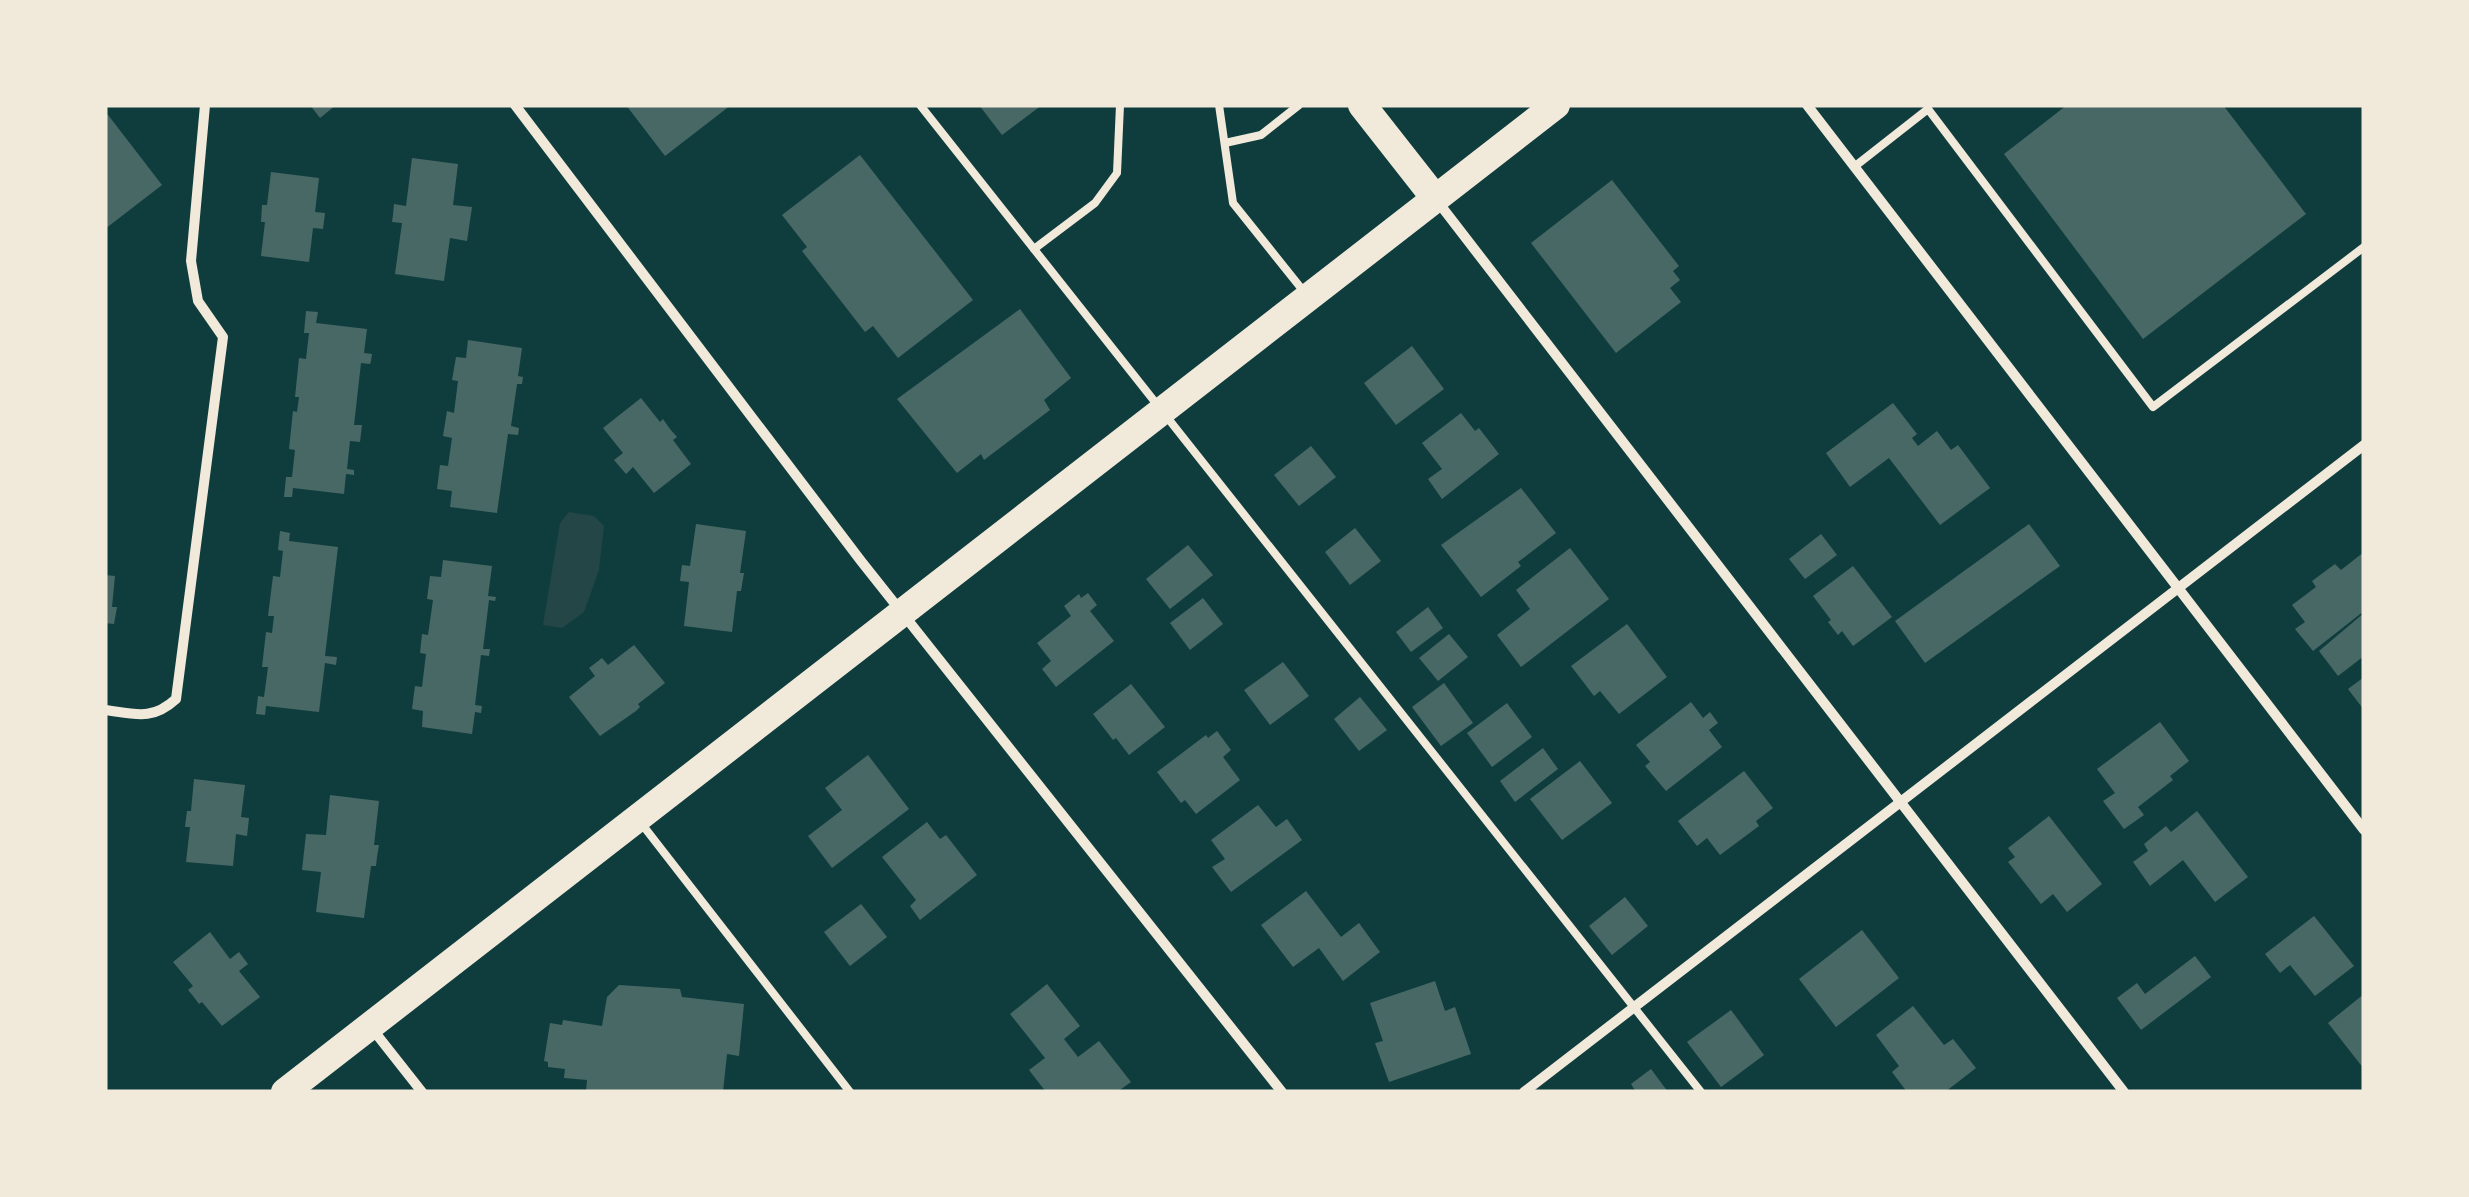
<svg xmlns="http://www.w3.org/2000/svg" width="2469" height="1197" font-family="'Noto Serif',serif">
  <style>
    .green { fill: #244646 }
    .building { fill: #486865 }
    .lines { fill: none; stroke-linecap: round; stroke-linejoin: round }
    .service { stroke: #f1e9da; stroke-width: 8 }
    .minor { stroke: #f1e9da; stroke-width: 10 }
    .trunk { stroke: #f1e9da; stroke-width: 28 }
  </style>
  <rect width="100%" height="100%" fill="#0f3d3e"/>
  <polygon class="green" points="569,512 594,516 604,526 599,570 584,612 562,628 543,625 560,523"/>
  <g class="building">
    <polygon points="310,105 336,105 320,118"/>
    <polygon points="626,105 731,105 665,156"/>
    <polygon points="979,105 1042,105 1002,135"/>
    <polygon points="2067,105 2223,105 2306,214 2143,339 2004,154"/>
    <polygon points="105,111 162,185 105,229"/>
    <polygon points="860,155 973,300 898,358 873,326 865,332 802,251 807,247 782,215"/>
    <polygon points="412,158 458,164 453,205 472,207 467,241 450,238 444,281 395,274 402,223 392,222 393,215 394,204 406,206"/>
    <polygon points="271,172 319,178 315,212 325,213 323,229 313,228 309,262 261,256 265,222 261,222 262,205 267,205"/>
    <polygon points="1612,180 1679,266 1673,271 1680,280 1670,288 1681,302 1616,353 1531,243"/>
    <polygon points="1020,309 1071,378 1044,400 1050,410 984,460 981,454 957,473 897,399"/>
    <polygon points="306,311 318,312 316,323 367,329 364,353 372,354 371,361 370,364 361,363 354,425 362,425 360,442 350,441 347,469 354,470 354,475 346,474 344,494 293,488 292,497 284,497 286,477 292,477 295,450 289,449 293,411 297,412 299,397 295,397 299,358 306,359 309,333 304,333"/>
    <polygon points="468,340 522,348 518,376 523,377 522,384 517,384 511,426 519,428 518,435 508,434 497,513 450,507 452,491 437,489 440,465 448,466 452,438 443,436 447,411 454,413 458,381 452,380 456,357 466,358"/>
    <polygon points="1412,346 1444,389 1396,425 1364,383"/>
    <polygon points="641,398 660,422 663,419 670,429 677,437 673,440 691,464 654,493 633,467 626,474 614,460 623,453 603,428"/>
    <polygon points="1893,403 1917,434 1912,438 1918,446 1937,431 1951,450 1958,445 1990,488 1940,525 1889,458 1850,487 1826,453"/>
    <polygon points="1461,413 1475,431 1479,428 1499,454 1442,499 1428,479 1442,469 1422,443"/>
    <polygon points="1311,446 1336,477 1299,506 1274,475"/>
    <polygon points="1521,488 1556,533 1518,562 1521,566 1481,597 1441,545"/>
    <polygon points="696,524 746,531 740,573 744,573 741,591 737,591 732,632 684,626 689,582 680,581 682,565 690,566"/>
    <polygon points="2029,524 2060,566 1925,663 1895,621"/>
    <polygon points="1355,528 1381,561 1350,585 1325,552"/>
    <polygon points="280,531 290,533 289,541 338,547 325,656 337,657 336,665 325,663 319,712 266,706 265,715 256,714 258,696 264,697 268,667 262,667 266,632 272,633 274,616 268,616 273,576 280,577 283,551 278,550"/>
    <polygon points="1821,534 1837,555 1805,579 1789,559"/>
    <polygon points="1188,545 1213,575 1170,609 1146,579"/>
    <polygon points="1570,548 1609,599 1521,667 1497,635 1530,609 1516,590"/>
    <polygon points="2364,552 2364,611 2313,651 2295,629 2305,622 2292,605 2316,587 2312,581 2335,564 2341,570"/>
    <polygon points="443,560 492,566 488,596 496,597 495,601 489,600 483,649 490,649 489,656 481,655 475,705 482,706 481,713 475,712 472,734 422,727 423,711 412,709 415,686 422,687 426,654 420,653 422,634 428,635 433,600 427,599 430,576 441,577"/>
    <polygon points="1853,566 1892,617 1853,646 1842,631 1838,635 1828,622 1831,620 1813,596"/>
    <polygon points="105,575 115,576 112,607 117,607 114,624 105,623"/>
    <polygon points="1088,593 1097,605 1090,611 1114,641 1056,687 1042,669 1051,661 1037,643 1071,616 1064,606 1079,594 1081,598"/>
    <polygon points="1203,598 1223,624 1190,650 1170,623"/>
    <polygon points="1428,607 1443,628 1411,652 1396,632"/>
    <polygon points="2364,613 2364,656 2338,676 2319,651"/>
    <polygon points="1627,624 1667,677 1619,714 1600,691 1594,696 1571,666"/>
    <polygon points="1449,634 1468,657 1438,681 1419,658"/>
    <polygon points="634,645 665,683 638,704 640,707 636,711 600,736 569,697 595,676 589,668 602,658 608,665"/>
    <polygon points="1283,662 1309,696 1270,725 1244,690"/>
    <polygon points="2364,677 2364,710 2348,689"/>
    <polygon points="1444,683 1473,723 1441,746 1412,707"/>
    <polygon points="1131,684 1165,727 1129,755 1116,738 1113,740 1093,714"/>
    <polygon points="1360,697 1387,730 1359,751 1334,719"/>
    <polygon points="1691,702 1703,718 1710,712 1718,723 1709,730 1722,747 1666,791 1645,766 1650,762 1636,745"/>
    <polygon points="1507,703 1532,737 1492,767 1467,733"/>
    <polygon points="2160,722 2189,761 2170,776 2173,780 2138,807 2144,815 2124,829 2103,801 2115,793 2097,769"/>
    <polygon points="1217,731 1231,750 1223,757 1240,780 1196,814 1185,800 1181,803 1157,772 1206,735 1208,738"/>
    <polygon points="1543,748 1558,769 1515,802 1500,781"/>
    <polygon points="868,755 909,809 832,868 808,836 842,810 825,788"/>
    <polygon points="1580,761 1612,803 1562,840 1530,799"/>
    <polygon points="1744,771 1773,808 1756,821 1759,826 1720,855 1707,838 1697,846 1678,821"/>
    <polygon points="194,779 245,785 241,817 249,818 247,836 236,834 233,866 186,862 190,827 185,827 187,811 191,811"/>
    <polygon points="330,795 379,801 374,845 379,845 377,857 376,866 371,866 364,918 316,912 321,872 302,870 306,834 326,835"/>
    <polygon points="1258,805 1276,827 1287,819 1302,840 1231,892 1212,867 1225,859 1211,840"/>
    <polygon points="2197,811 2248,877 2215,902 2183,860 2150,886 2133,862 2148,851 2144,844 2166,826 2171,832"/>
    <polygon points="2049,816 2102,884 2067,912 2053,894 2041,904 2008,862 2015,857 2008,848"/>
    <polygon points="927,822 940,839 946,835 977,875 920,920 910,906 916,900 882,857"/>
    <polygon points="1306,891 1341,937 1359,923 1380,952 1343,981 1319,948 1293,967 1261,925"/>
    <polygon points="1625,897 1648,926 1612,955 1589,926"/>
    <polygon points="861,904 887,937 850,966 824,932"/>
    <polygon points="2314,916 2354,966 2315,996 2290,965 2280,973 2265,954"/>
    <polygon points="1862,930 1899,978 1836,1027 1799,979"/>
    <polygon points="210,932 230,959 239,952 248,964 239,971 260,997 222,1026 202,1002 199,1004 193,996 188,990 193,986 173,962"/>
    <polygon points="2195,956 2211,977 2141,1030 2117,998 2137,983 2145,994"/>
    <polygon points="1435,981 1445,1011 1455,1007 1471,1054 1389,1082 1375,1043 1383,1041 1370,1003"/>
    <polygon points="1047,984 1080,1026 1064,1039 1078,1057 1099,1041 1131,1082 1117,1092 1046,1092 1029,1070 1045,1058 1010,1014"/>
    <polygon points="619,985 680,989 682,997 744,1004 739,1056 727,1054 723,1092 586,1092 587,1080 564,1078 565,1069 548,1067 548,1062 544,1061 550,1023 562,1025 563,1020 602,1026 607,997"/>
    <polygon points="2364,994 2364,1069 2328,1023"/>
    <polygon points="1913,1006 1944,1045 1953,1039 1976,1068 1945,1092 1907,1092 1892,1072 1899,1066 1876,1035"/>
    <polygon points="1731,1010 1764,1055 1721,1087 1687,1042"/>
    <polygon points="1651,1069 1668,1092 1636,1092 1631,1084"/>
  </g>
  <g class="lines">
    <g class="service">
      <polyline points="920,105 1701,1092"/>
      <polyline points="1219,105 1233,203 1305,293"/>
      <polyline points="1225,143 1261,135 1299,105"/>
      <polyline points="1854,167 1928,109 2153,407 2364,247"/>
      <polyline points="1034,249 1095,203 1117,173 1120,105"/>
      <polyline points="641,823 850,1092"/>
    </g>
    <g class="minor">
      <polyline points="515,105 861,561 1282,1092"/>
      <polyline points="1807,105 2364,830"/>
      <polyline points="1438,202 2124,1092"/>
      <path d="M 105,710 C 135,714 152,721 176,699 L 223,337 L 198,301 L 191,261 L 205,105"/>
      <polyline points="370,1026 422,1092"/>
      <polyline points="1524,1092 2364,445"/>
    </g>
    <g class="trunk">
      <polyline points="1362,105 1435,198"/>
      <polyline points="285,1092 1556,105"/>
    </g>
  </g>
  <rect width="2469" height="1197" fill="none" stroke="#f1e9da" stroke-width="215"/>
</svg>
